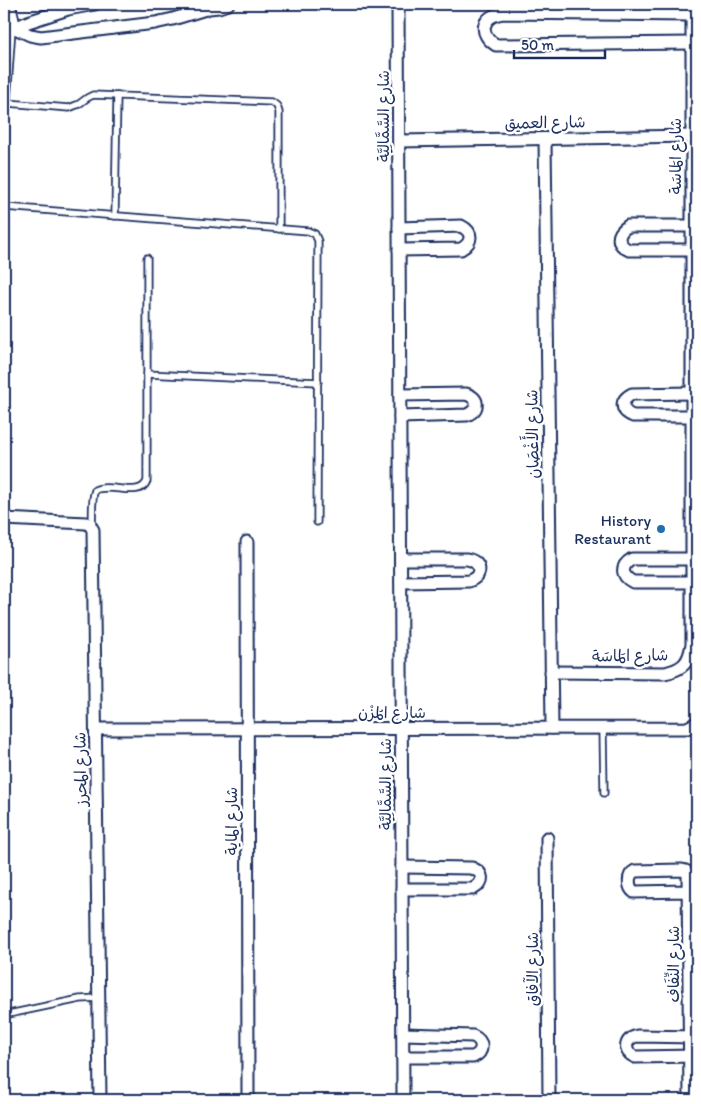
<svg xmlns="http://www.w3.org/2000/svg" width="701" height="1104" font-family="Itim,'Playpen Sans Arabic',sans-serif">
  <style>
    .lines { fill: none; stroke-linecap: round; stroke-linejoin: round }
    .service-casing { stroke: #1b2f5e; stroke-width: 9 }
    .minor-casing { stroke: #1b2f5e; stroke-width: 15 }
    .service { stroke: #fff; stroke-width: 5.5 }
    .minor { stroke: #fff; stroke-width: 11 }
    .poi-dot { fill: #1f6fb2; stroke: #fff; stroke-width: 2 }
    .labels { text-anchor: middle; stroke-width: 5; stroke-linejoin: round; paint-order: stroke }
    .street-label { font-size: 16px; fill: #1b2f5e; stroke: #fff }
    .poi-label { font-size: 16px; fill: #1b2f5e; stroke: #fff; text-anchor: end }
  </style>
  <rect width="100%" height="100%" fill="#fff"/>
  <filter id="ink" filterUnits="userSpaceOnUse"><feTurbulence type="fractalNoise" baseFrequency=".02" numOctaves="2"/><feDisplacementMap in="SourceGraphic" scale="10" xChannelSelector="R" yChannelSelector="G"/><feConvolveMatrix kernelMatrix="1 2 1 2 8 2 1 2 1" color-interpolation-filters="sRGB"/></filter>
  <g filter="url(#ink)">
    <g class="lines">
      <g class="service-casing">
        <g id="service">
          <polyline points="7,103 69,108 79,104 87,98 93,95 272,102 277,106 279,112 279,229"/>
          <polyline points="4,146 12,28"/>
          <polyline points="4,207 308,231 315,234 318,241 317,522"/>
          <polyline points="115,216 117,96"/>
          <polyline points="147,374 318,382"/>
          <path d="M 92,527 C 93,516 91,499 95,490 C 110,482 140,499 147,481 L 147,258"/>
          <polyline points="603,728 604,793"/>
          <polyline points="4,1015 80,999 99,998"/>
        </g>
      </g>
      <g class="minor-casing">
        <g id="minor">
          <polyline points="9,4 15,28 30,35 41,37 155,23 173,19 209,8 219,7 228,4"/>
          <polyline points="398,4 403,1100"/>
          <path d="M 692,15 L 503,13 C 481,16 478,34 496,45 L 692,43"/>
          <polyline points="4,29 15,28 28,22 68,9 95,4"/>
          <polyline points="545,139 552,728"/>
          <polyline points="399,141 692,136"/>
          <path d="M 692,226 L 628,226 C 616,234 616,244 629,250 L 692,250"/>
          <path d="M 399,228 L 461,226 C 473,232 473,242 461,249 L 399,250"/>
          <path d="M 692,393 L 632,394 C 620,400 620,411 633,416 L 692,416"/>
          <path d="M 400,417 L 467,415 C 480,409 479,398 466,394 L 400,395"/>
          <polyline points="4,519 86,523 90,525 93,530 100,1100"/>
          <polyline points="247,542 248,1100"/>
          <path d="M 401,559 L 467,559 C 482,562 483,576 469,581 L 401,582"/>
          <path d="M 692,582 L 633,582 C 621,576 620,566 632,559 L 692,559"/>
          <path d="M 551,672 L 665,673 C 683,669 689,663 692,644 L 692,4"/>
          <polyline points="96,729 687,728 697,723"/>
          <polyline points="547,838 549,1100"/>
          <path d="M 402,867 L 472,868 C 484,873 485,882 473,889 L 402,889"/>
          <path d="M 688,891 L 634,892 C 628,887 627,875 635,871 L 682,870 L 686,871 L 688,875 L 690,1100"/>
          <path d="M 403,1034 L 473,1036 C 484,1041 484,1052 473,1057 L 403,1057"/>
          <path d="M 696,1037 L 637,1036 C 624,1039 623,1052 635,1057 L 697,1056"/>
        </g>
      </g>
      <use href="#service" class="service"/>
      <use href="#minor" class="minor"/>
    </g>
  </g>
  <circle class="poi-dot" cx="661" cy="529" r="5"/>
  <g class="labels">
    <g class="street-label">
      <text transform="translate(383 116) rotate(-90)" y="6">شارع السَّمَّالِيَّة</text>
      <text transform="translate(545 122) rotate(-1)" y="6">شارع العميق</text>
      <text transform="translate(675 156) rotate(-90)" y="6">شارع المَاسَة</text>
      <text transform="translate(532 434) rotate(-91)" y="6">شارع الأَغْصَان</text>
      <text transform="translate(630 655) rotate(-1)" y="6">شارع المَاسَة</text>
      <text x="392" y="718">شارع المُزْن</text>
      <text transform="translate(80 769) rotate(-91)" y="6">شارع المحرز</text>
      <text transform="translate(385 784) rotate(-90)" y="6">شارع السَّمَّالِيَّة</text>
      <text transform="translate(231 821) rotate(-90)" y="6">شارع الماية</text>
      <text transform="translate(673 964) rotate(-90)" y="6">شارع النِّفَاف</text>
      <text transform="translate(532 969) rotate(-90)" y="6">شارع الآفاق</text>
    </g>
    <g class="poi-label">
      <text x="651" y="526">History<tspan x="651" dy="18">Restaurant</tspan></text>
    </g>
  </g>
  <rect width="701" height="1104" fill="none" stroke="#fff" stroke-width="20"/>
  <rect x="10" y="10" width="681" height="1084" fill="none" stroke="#1b2f5e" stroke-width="2" filter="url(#ink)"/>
  <path d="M514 50v8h91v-8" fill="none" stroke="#1b2f5e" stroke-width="2.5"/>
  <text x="521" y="50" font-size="15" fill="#1b2f5e" stroke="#ffffff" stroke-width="4" paint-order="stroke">50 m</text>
</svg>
